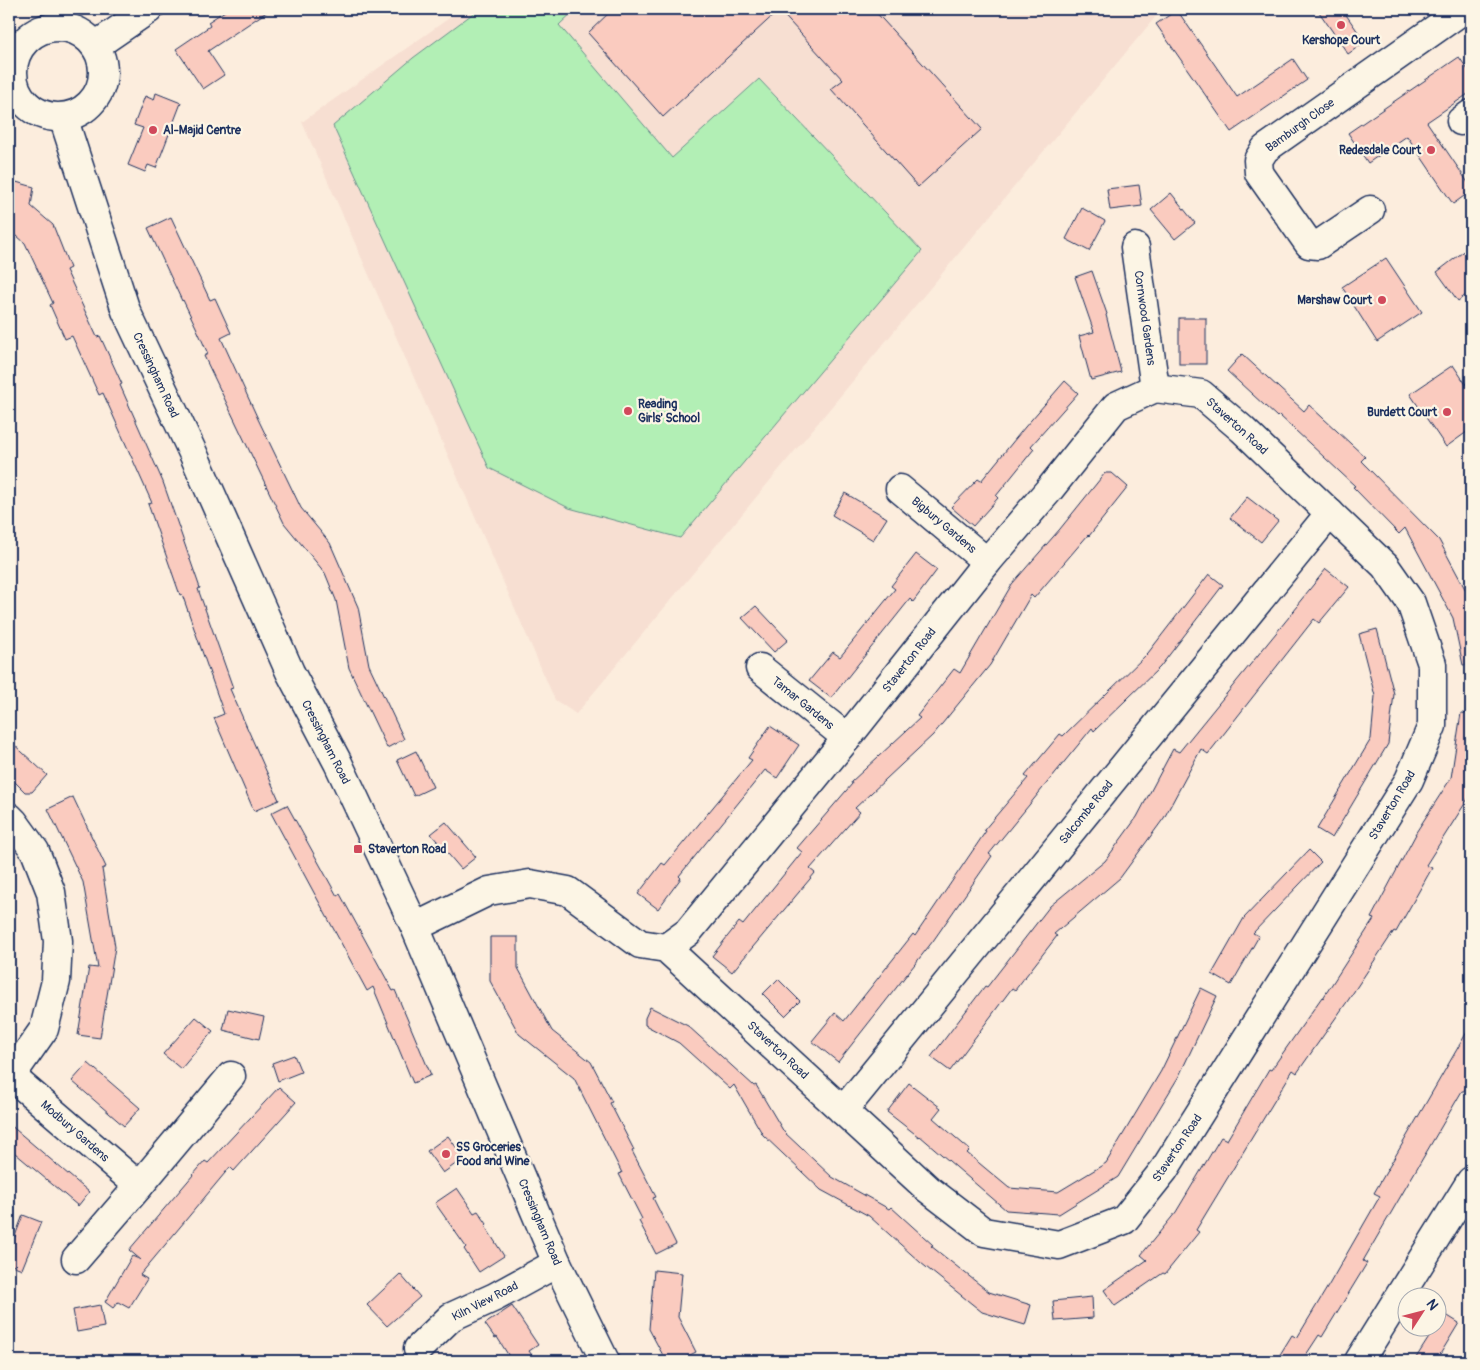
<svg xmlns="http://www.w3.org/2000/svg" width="1480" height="1370" font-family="Pangolin,sans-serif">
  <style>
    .built { fill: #f7dfd2 }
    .green { fill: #b2efb5; stroke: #668f8a }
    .building { fill: #facbbf; stroke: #1b2f5e }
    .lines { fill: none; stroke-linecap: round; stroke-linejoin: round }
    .minor-casing { stroke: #1b2f5e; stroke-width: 31 }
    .minor { stroke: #fcf5e5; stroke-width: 28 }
    .poi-dot { fill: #d1495b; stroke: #fcf5e5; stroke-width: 2 }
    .labels { text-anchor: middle; stroke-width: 4.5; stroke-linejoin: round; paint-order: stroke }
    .poi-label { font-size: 12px; font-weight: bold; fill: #1b2f5e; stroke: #fcf5e5; text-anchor: start }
    .street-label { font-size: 12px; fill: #1b2f5e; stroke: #fcf5e5 }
  </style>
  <rect width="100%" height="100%" fill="#fceddd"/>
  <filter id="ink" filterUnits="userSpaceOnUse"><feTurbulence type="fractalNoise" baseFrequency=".02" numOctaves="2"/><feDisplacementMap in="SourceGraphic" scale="10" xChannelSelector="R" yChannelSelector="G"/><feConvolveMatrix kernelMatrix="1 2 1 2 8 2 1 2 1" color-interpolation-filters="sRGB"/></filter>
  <g filter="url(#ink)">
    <polygon class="built" points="462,9 1162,9 576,714 555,700 302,122"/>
    <polygon class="green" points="479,9 576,9 559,25 672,158 759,79 922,251 680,538 569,508 489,468 333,126 413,58"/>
    <g class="building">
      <polygon points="228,9 271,9 208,51 224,75 203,89 176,49 210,26 208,22"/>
      <polygon points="613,9 873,9 982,129 918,187 831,89 843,80 779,10 663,117 588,33"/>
      <polygon points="1317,9 1342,9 1365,42 1348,54"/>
      <polygon points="1177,10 1237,97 1293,59 1307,80 1231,132 1156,24"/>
      <polygon points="1459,57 1471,74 1471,92 1427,122 1471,187 1471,191 1453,204 1407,136 1368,163 1348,133"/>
      <polygon points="156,93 181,103 156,168 148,165 145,172 128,165 143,128 134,125 145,96 154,100"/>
      <polygon points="9,180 34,187 31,206 53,225 70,268 66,270 97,337 100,336 122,384 120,385 163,482 200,588 198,589 233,688 230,689 279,800 254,811 214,718 224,714 182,594 180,595 148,504 152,503 103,393 99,395 72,336 65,339 50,305 53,303 25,243 17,236 9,234"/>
      <polygon points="1139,185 1142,206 1110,210 1107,189"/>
      <polygon points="1171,193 1195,223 1175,239 1151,210"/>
      <polygon points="1082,208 1105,221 1089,251 1066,239"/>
      <polygon points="171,217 210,300 215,298 231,333 221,338 258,419 301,508 330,543 358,607 369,665 404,739 387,748 349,668 336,600 325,573 284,523 204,356 208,354 196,327 183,300 182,301 148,228"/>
      <polygon points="1471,246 1471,291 1458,301 1437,272"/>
      <polygon points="1386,258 1422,312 1377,342 1342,287"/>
      <polygon points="1092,271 1107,314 1106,315 1121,372 1091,380 1079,336 1094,332 1075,277"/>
      <rect x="1179" y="318" width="27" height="46"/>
      <polygon points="1242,354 1304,411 1309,405 1365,457 1361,461 1439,540 1471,600 1471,664 1463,665 1453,618 1405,528 1399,534 1353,487 1355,486 1279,415 1277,417 1227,371"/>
      <polygon points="1453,365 1471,392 1471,429 1446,447 1410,394"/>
      <polygon points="1065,381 1078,393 1031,446 1034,449 996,496 998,498 973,526 951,507 978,479 981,481 1025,427"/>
      <polygon points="1105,473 1112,473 1128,487 1089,536 1088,535 1034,598 1031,595 990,665 933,735 855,808 860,812 810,869 815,873 732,972 712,956 739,922 743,925 802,852 797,848 852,784 851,782 920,718 917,716 954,669 960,673 1012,584 1060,529"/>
      <polygon points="845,493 887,518 873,540 832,515"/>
      <polygon points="1247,497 1278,521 1261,542 1230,518"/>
      <polygon points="916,554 937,570 913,602 910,599 831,698 809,681 833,652 840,657 895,589 891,586"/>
      <polygon points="1326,569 1349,587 1319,623 1314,619 1208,754 1201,749 1164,818 1120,878 1054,934 1057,936 1015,990 1012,988 950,1071 931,1057 985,986 987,987 1050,906 1105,861 1137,817 1173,749 1179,752 1298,606 1297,605"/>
      <polygon points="1209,574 1223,585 1160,667 1094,731 1092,728 989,854 992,856 933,941 838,1062 812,1041 835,1013 844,1021 913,934 915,936 986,831 984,830 1028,778 1025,776 1060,734 1063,736 1148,653"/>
      <polygon points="756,606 788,640 774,652 742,618"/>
      <polygon points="1377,629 1394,694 1388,744 1332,838 1317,829 1371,739 1375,696 1359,634"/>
      <polygon points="1461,713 1471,714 1471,794 1426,865 1432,868 1396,932 1394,931 1349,999 1297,1073 1293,1070 1196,1230 1199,1232 1165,1274 1163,1273 1115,1306 1104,1290 1147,1260 1141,1255 1176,1212 1221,1137 1227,1140 1269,1069 1271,1070 1322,997 1323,998 1374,919 1371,918 1416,834 1415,834 1451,778"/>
      <polygon points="770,726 799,745 777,778 765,770 679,876 681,878 658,909 638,894 662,863 665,865 752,760 748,758"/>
      <polygon points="9,740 47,775 32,792 25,792 9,776"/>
      <polygon points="416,751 433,787 414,796 397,760"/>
      <polygon points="73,797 106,867 102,869 115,947 100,1038 78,1035 89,967 98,968 83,882 48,809"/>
      <polygon points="287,805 337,896 340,894 393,991 395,990 431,1075 413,1083 373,987 367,991 271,813"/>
      <polygon points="446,822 476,857 461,869 431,834"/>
      <polygon points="1309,850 1321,862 1253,933 1259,936 1231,985 1212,974 1244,918"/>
      <polygon points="490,937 518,937 518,968 552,1031 591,1062 612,1102 610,1103 634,1150 632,1151 656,1197 653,1198 676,1244 656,1254 639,1221 642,1219 619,1174 622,1173 574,1078 519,1034 490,981"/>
      <polygon points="778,979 800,1001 785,1016 763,994"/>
      <polygon points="1201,988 1217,996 1179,1076 1118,1177 1059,1214 1006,1210 920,1136 919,1137 887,1112 909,1083 941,1108 933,1118 970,1150 967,1153 1009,1188 1058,1192 1106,1163 1161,1071"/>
      <polygon points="650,1007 688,1026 754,1086 756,1085 784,1132 832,1177 889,1209 891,1207 933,1245 931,1246 989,1292 1031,1305 1025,1325 982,1312 921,1263 869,1216 821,1190 763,1135 734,1085 730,1089 679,1043 645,1025 645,1018"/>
      <polygon points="228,1009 264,1017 259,1039 223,1030"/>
      <polygon points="196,1017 213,1031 181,1069 163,1054"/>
      <polygon points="1471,1025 1471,1078 1464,1091 1462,1091 1363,1261 1367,1263 1322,1337 1319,1335 1302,1361 1276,1361 1292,1335 1297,1338 1330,1283 1380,1196 1374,1193"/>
      <polygon points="294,1055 301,1072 278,1081 272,1063"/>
      <polygon points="88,1063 140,1108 124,1126 72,1081"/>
      <polygon points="279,1087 296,1102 234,1171 230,1167 140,1275 147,1279 129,1308 118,1302 113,1308 105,1302 132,1256 141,1260 129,1250 205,1161 208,1163"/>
      <polygon points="9,1124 89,1192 78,1206 9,1148"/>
      <polygon points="448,1136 464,1158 443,1173 427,1151"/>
      <polygon points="457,1188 474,1213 478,1211 487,1224 485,1226 504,1256 479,1272 464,1249 466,1247 435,1203"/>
      <polygon points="23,1215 41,1222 22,1269 9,1264 9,1252"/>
      <polygon points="654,1270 682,1273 678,1317 696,1352 678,1361 666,1361 649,1329"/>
      <polygon points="400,1274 420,1297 387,1326 367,1305"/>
      <polygon points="1092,1297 1093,1318 1055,1321 1053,1301"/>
      <polygon points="100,1305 104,1327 77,1332 73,1310"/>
      <polygon points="512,1306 538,1345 529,1351 536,1361 512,1361 497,1337 495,1338 485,1324"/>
      <polygon points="1443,1313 1459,1323 1436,1361 1414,1361 1435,1328 1438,1328 1438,1323"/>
    </g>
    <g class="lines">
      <g class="minor-casing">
        <g id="minor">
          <circle cx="58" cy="72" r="45"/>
          <polyline points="95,46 149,9"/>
          <polyline points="63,117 126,311 193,453 290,672 338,763 415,927 557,1263 605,1361"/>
          <polyline points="1461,121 1471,114"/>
          <polyline points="1370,210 1318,245 1309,244 1259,173 1258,160 1265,149 1464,9"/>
          <polyline points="1135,247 1155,388"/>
          <polyline points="900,489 987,562"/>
          <polyline points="760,668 847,738"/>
          <polyline points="9,817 14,822 35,851 51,892 58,941 56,981 44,1029 9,1079"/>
          <polyline points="415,927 489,891 530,884 568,891 640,944 666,948 928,1189 984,1232 1059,1245 1124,1220 1164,1170 1409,780 1432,726 1432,664 1411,603 1385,566 1242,429 1201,394 1155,388 1116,406 1049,490 987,562 847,738 688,932 666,948"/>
          <polyline points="11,1076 139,1186 231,1076"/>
          <polyline points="843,1111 1330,513"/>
          <polyline points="76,1259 139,1186"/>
          <polyline points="418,1349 451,1317 495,1297 557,1263"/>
          <polyline points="1359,1361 1471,1181"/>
        </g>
      </g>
      <use href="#minor" class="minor"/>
    </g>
  </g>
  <g class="poi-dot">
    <circle cx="1341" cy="25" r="5"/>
    <circle cx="153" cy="130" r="5"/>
    <circle cx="1431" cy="150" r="5"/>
    <circle cx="1382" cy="300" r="5"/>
    <circle cx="628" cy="411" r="5"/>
    <circle cx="1447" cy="412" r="5"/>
    <rect x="353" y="844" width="10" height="10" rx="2.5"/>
    <circle cx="446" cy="1154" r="5"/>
  </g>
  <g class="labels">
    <g class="poi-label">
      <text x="1341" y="44" text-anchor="middle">Kershope Court</text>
      <text x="163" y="134">Al-Majid Centre</text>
      <text x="1421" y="154" text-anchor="end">Redesdale Court</text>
      <text x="1372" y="304" text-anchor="end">Marshaw Court</text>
      <text x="638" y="408">Reading<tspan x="638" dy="14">Girls' School</tspan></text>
      <text x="1437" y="416" text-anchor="end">Burdett Court</text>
      <text x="368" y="853">Staverton Road</text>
      <text x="456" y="1151">SS Groceries<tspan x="456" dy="14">Food and Wine</tspan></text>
    </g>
    <g class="street-label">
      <text transform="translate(1300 125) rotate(-36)" y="4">Bamburgh Close</text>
      <text transform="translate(1145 318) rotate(82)" y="4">Cornwood Gardens</text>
      <text transform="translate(156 375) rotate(65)" y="4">Cressingham Road</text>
      <text transform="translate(1237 426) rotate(42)" y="4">Staverton Road</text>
      <text transform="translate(944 525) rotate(40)" y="4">Bigbury Gardens</text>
      <text transform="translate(909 660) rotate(-52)" y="4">Staverton Road</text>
      <text transform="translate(803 703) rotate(39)" y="4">Tamar Gardens</text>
      <text transform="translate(326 742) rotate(63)" y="4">Cressingham Road</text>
      <text transform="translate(1392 805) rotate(-59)" y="4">Staverton Road</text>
      <text transform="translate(1086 812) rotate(-51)" y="4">Salcombe Road</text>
      <text transform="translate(778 1050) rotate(43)" y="4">Staverton Road</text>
      <text transform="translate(75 1131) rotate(41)" y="4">Modbury Gardens</text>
      <text transform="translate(1177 1148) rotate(-56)" y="4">Staverton Road</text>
      <text transform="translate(540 1222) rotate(67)" y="4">Cressingham Road</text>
      <text transform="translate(485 1301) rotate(-27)" y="4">Kiln View Road</text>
    </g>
  </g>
  <rect width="1480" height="1370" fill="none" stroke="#fcf5e5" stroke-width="30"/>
  <rect x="15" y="15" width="1450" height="1340" fill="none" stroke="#1b2f5e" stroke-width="2" filter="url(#ink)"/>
  <g transform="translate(1422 1312) rotate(54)"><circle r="24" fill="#fcf5e5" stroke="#a2a6af"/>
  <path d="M0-4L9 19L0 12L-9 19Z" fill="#d1495b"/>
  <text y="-8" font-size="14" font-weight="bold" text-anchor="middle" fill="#1b2f5e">N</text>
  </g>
</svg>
